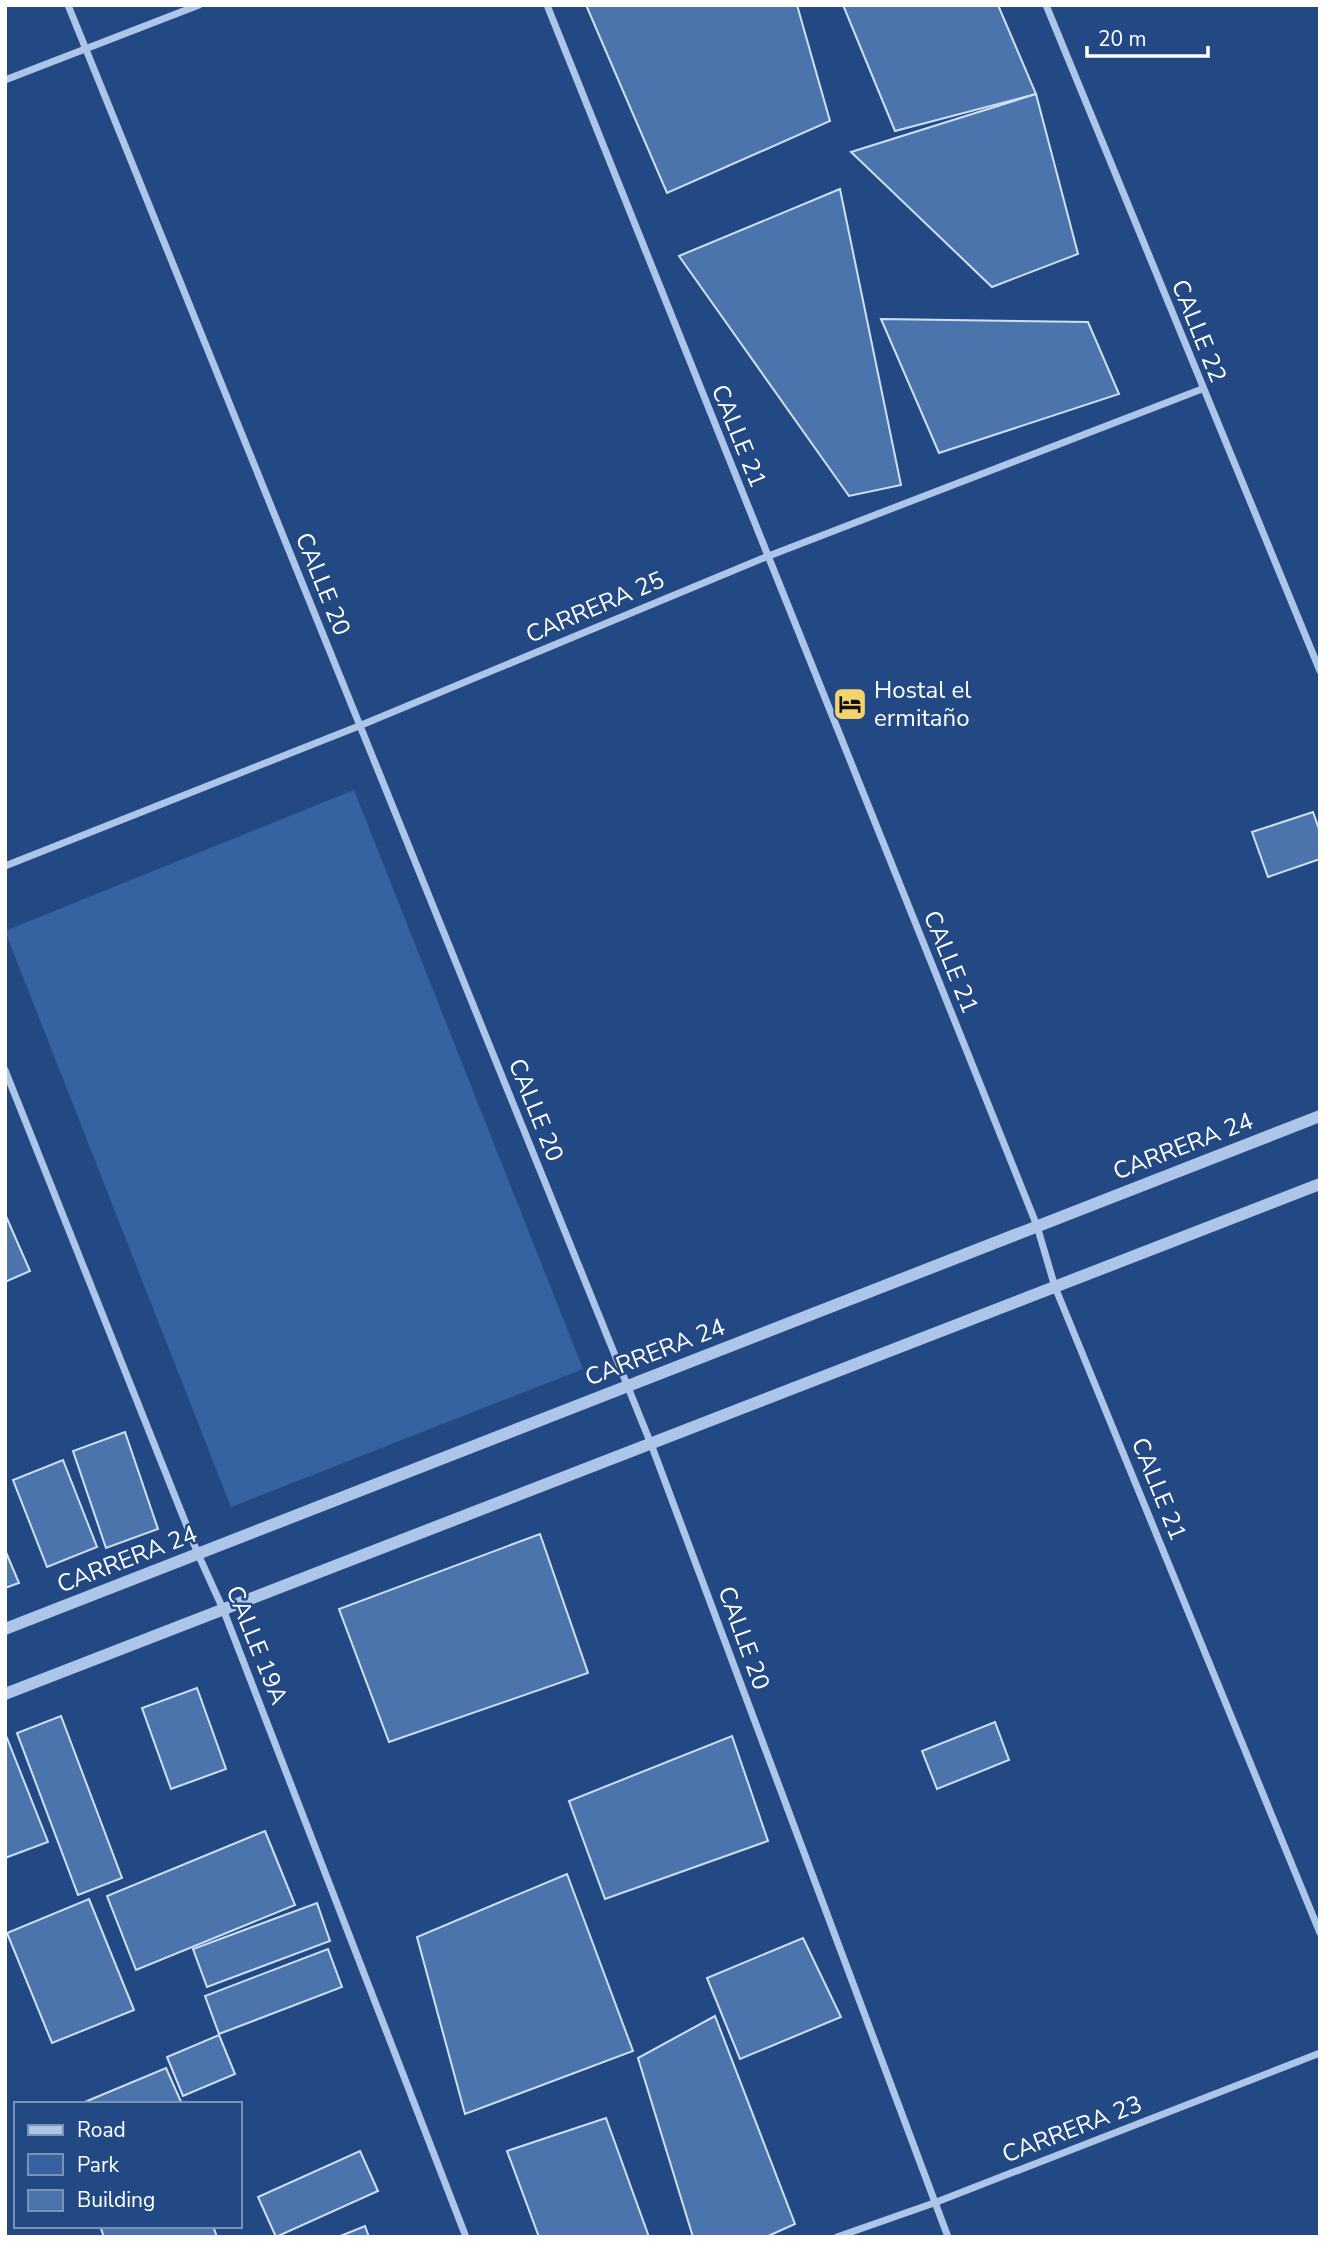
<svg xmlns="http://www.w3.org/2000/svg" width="1325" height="2242" font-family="'Nunito Sans',sans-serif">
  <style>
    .green { fill: #3762a1 }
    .building { fill: #4b73ac; stroke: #d0e0f6; stroke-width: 2 }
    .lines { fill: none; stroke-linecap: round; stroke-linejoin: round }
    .minor { stroke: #acc5e8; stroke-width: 7 }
    .tertiary { stroke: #acc5e8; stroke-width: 12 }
    .labels { text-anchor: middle; stroke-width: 5; stroke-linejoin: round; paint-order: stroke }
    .street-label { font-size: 24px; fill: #fff; stroke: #234984 }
    .poi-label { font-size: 24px; fill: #fff; stroke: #234984; text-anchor: start }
  </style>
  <rect width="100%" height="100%" fill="#234984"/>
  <polygon class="green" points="354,790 583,1369 231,1507 5,931"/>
  <g class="building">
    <polygon points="586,5 797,5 830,121 667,193"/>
    <polygon points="843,5 998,5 1036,94 895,131"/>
    <polygon points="1036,94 1078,254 992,287 851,152"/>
    <polygon points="840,189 901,485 849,496 679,256"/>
    <polygon points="881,319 1088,322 1119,394 939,453"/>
    <polygon points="1313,812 1320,832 1320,859 1268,877 1252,832"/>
    <polygon points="5,1214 30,1271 5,1282"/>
    <polygon points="125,1432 158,1529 106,1548 73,1451"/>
    <polygon points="63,1460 97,1547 47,1567 13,1480"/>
    <polygon points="540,1534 588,1673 389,1742 339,1609"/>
    <polygon points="5,1550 19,1583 5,1588"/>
    <polygon points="197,1688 226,1769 171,1789 142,1708"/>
    <polygon points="61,1716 122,1878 78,1895 17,1733"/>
    <polygon points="995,1722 1009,1760 937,1789 922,1751"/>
    <polygon points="732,1736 768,1841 605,1899 569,1801"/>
    <polygon points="7,1738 48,1842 5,1858 5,1739"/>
    <polygon points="265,1831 295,1905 136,1970 107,1896"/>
    <polygon points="567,1874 633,2051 465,2114 417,1937"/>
    <polygon points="89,1899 134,2010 52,2043 7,1933"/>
    <polygon points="317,1903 330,1941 207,1987 193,1949"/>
    <polygon points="803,1938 841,2017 740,2059 707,1978"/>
    <polygon points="328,1949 342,1987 219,2034 205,1996"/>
    <polygon points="715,2016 795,2224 766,2237 693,2237 638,2058"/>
    <polygon points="219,2035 235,2074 183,2096 167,2057"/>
    <polygon points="166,2068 182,2104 80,2104"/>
    <polygon points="606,2118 649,2237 539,2237 507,2151"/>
    <polygon points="360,2151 378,2191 276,2237 258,2197"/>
    <polygon points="100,2226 213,2226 217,2237 104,2237"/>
    <polygon points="365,2226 369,2237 338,2237"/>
  </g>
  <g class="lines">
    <g class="minor">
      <polyline points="68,5 651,1444 948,2237"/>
      <polyline points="547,5 1037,1226 1055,1287 1320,1933"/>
      <polyline points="1046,5 1320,671"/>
      <polyline points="5,80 199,5"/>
      <polyline points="5,866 359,726 766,557 1202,389"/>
      <polyline points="5,1070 198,1554 223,1609 466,2237"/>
      <polyline points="837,2237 934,2203 1320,2053"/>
    </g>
    <g class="tertiary">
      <polyline points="5,1629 1320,1116"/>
      <polyline points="5,1694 1320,1184"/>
    </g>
  </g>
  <defs>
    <g id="hotel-square" transform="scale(1.75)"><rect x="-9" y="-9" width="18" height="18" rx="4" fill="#f4d36e" stroke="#234984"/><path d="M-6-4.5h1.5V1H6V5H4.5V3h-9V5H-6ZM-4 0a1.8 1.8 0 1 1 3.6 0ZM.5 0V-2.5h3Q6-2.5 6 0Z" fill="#111"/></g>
  </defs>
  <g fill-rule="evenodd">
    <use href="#hotel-square" x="850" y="704"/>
  </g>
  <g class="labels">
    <g class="street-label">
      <text transform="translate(1199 331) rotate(68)" y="8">CALLE 22</text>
      <text transform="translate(739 436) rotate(68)" y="8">CALLE 21</text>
      <text transform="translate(323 584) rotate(68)" y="8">CALLE 20</text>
      <text transform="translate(595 607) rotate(-23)" y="8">CARRERA 25</text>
      <text transform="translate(951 962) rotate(68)" y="8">CALLE 21</text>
      <text transform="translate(536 1110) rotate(68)" y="8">CALLE 20</text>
      <text transform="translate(1183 1146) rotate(-21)" y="8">CARRERA 24</text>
      <text transform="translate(655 1352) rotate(-21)" y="8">CARRERA 24</text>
      <text transform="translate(1159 1489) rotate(68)" y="8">CALLE 21</text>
      <text transform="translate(127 1559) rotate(-21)" y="8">CARRERA 24</text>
      <text transform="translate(744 1638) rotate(70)" y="8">CALLE 20</text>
      <text transform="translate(257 1645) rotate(68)" y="8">CALLE 19A</text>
      <text transform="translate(1072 2129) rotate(-21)" y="8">CARRERA 23</text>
    </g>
    <g class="poi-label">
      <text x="874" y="698">Hostal el<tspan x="874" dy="28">ermitaño</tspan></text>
    </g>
  </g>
  <rect width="1325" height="2242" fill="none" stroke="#ffffff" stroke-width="14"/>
  <rect x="14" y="2102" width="228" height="126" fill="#234984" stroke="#7b92b5" stroke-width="2"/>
  <rect x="28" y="2125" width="35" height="10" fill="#acc5e8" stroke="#7b92b5" stroke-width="2"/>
  <text x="77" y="2137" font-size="21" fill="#ffffff">Road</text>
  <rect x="28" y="2154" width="35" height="21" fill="#3762a1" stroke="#7b92b5" stroke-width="2"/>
  <text x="77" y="2172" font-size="21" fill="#ffffff">Park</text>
  <rect x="28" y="2190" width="35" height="21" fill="#4b73ac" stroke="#7b92b5" stroke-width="2"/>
  <text x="77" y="2207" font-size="21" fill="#ffffff">Building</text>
  <path d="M1087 46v10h121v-10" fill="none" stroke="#ffffff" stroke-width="3.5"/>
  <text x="1098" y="46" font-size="21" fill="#ffffff" stroke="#234984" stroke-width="5" paint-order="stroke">20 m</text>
</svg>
